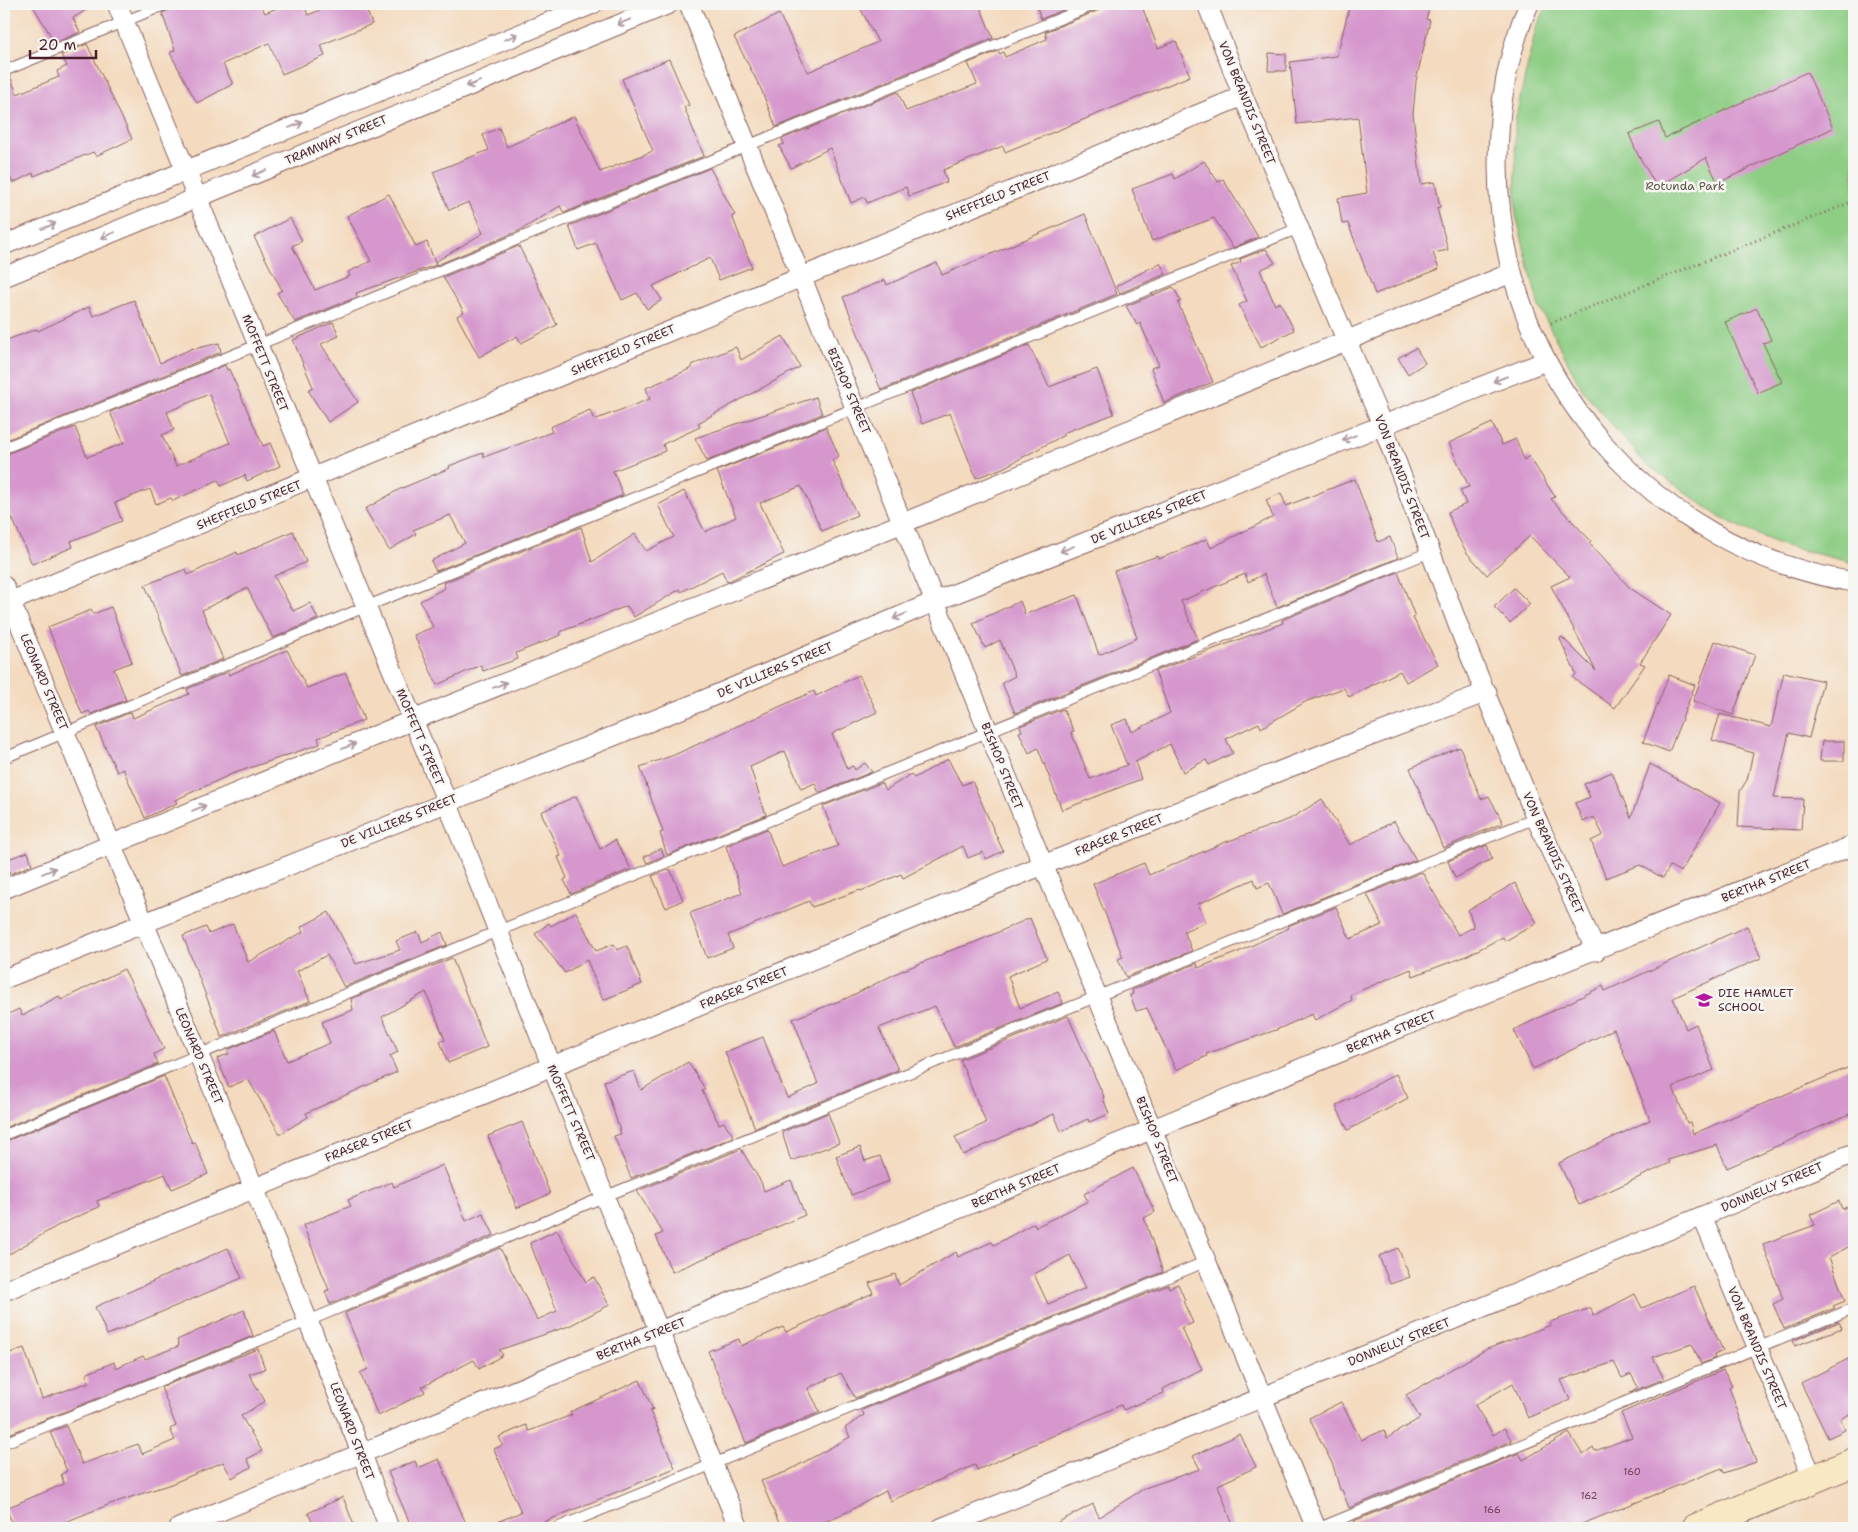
<svg xmlns="http://www.w3.org/2000/svg" width="1858" height="1532" font-family="'Shantell Sans',sans-serif">
  <style>
    .green { fill: #8dcd84; stroke: #6c7658 }
    .building { fill: #d697cd; fill-rule: evenodd }
    .lines { fill: none; stroke-linecap: round; stroke-linejoin: round }
    .service-casing { stroke: #86605e; stroke-width: 12 }
    .minor-casing { stroke: #86605e; stroke-width: 21 }
    .secondary-casing { stroke: #86605e; stroke-width: 30 }
    .path { stroke: #86605e; stroke-width: 3; stroke-dasharray: 1 4; stroke-linecap: butt }
    .service { stroke: #fff; stroke-width: 10 }
    .minor { stroke: #fff; stroke-width: 19 }
    .secondary { stroke: #f8e8c3; stroke-width: 28 }
    .oneway { stroke: #ae9aa0 }
    .labels { text-anchor: middle; stroke-width: 5; stroke-linejoin: round; paint-order: stroke }
    .number-label { font-size: 10px; fill: #6d3d54 }
    .street-label { font-size: 12px; fill: #4a1f2b; stroke: #f6f6f2 }
    .park-label { font-size: 12px; fill: #5e5346; stroke: #f6f6f2 }
    .poi-label { font-size: 12px; fill: #4a1f2b; stroke: #f6f6f2; text-anchor: start }
  </style>
  <rect width="100%" height="100%" fill="#f6f6f2"/>
  <filter id="ink" filterUnits="userSpaceOnUse"><feTurbulence type="fractalNoise" baseFrequency=".02" numOctaves="2"/><feDisplacementMap in="SourceGraphic" scale="10" xChannelSelector="R" yChannelSelector="G"/><feConvolveMatrix kernelMatrix="1 2 1 2 8 2 1 2 1" color-interpolation-filters="sRGB"/></filter>
  <filter id="wash" filterUnits="userSpaceOnUse"><feTurbulence type="fractalNoise" baseFrequency=".0096" numOctaves="4" result="noise"/><feDisplacementMap in="SourceGraphic" scale="20" xChannelSelector="R" yChannelSelector="G"/><feGaussianBlur stdDeviation="1.12" result="paint"/><feColorMatrix in="noise" values="0 0 0 0 0 0 0 0 0 0 0 0 0 0 0 0 0 1.4 0 .05"/><feComposite in="paint" operator="in"/></filter>
  <g filter="url(#wash)">
    <rect width="100%" height="100%" fill="#f4dabe"/>
    <polygon class="green" points="1548,4 1854,4 1854,563 1781,545 1721,518 1645,463 1583,391 1539,307 1516,215 1515,121 1536,28"/>
    <g id="blocks">
      <g class="building">
        <polygon points="32,4 96,4 73,18 80,32 55,43"/>
        <polygon points="174,4 260,4 265,13 287,4 304,4 308,15 335,4 364,4 372,24 321,45 325,56 282,74 269,43 223,64 233,84 197,103 170,53 175,50 162,13 172,9"/>
        <polygon points="858,4 979,4 993,38 776,127 761,89 734,37 779,14 808,72 878,42"/>
        <polygon points="1036,4 1078,4 1041,19"/>
        <polygon points="1103,4 1141,4 1158,48 1176,41 1190,76 1005,152 1003,146 943,170 947,182 909,196 906,187 867,203 865,197 851,203 830,148 791,168 779,146 784,144 782,139 898,92 906,111 977,84 968,63 998,51 1000,54 1003,52 1005,57 1047,39 1045,32 1099,10"/>
        <polygon points="1350,4 1431,4 1426,19 1430,20 1416,81 1413,114 1421,184 1435,182 1440,207 1437,208 1448,250 1433,253 1439,269 1375,294 1348,223 1342,224 1338,198 1367,193 1358,117 1297,124 1290,62 1337,56"/>
        <polygon points="87,44 132,139 96,156 93,152 34,176 33,173 13,183 9,175 4,177 4,78 10,76 17,94 59,77 57,71 67,66 61,55"/>
        <polygon points="1269,53 1286,54 1286,71 1268,71"/>
        <polygon points="669,59 689,105 684,107 704,156 564,213 560,206 521,230 437,265 435,262 483,233 469,202 449,210 433,172 489,150 483,135 499,128 507,147 574,116 600,172 653,151 622,79"/>
        <polygon points="1807,72 1833,128 1718,183 1706,158 1657,187 1637,153 1629,134 1659,122 1665,138"/>
        <polygon points="1204,161 1218,182 1223,179 1258,237 1233,248 1214,218 1152,241 1132,189 1173,174 1175,179"/>
        <polygon points="710,168 735,215 732,216 752,267 719,280 710,258 653,286 662,300 647,309 637,293 622,300 596,243 578,250 569,226"/>
        <polygon points="389,194 416,247 427,242 436,265 356,293 357,297 295,322 277,293 282,290 254,237 290,218 302,241 292,246 315,290 350,276 348,272 371,261 347,216"/>
        <polygon points="1085,214 1117,294 881,390 843,297 885,280 887,285 937,263 942,275"/>
        <polygon points="519,246 557,325 521,343 517,336 479,357 457,316 464,312 443,277"/>
        <polygon points="1266,249 1275,263 1260,270 1275,305 1280,302 1294,330 1261,347 1239,305 1247,301 1231,266 1241,262 1240,259"/>
        <polygon points="1160,263 1166,274 1120,293 1116,286"/>
        <polygon points="1173,287 1181,301 1178,303 1213,382 1164,403 1151,368 1159,365 1140,323 1137,325 1126,306"/>
        <polygon points="134,300 160,363 193,348 194,349 219,343 221,352 4,441 4,341 37,329 38,331 89,307 93,316"/>
        <polygon points="1757,308 1771,340 1763,343 1782,382 1758,393 1725,322"/>
        <polygon points="333,322 339,336 321,344 358,402 328,422 308,390 313,387 293,340"/>
        <polygon points="783,336 800,367 698,423 700,427 663,444 665,451 613,471 623,495 436,571 431,561 465,543 450,515 413,530 416,534 389,550 365,509 400,489 450,468 449,466 483,453 484,457 552,432 550,427 590,410 594,420 650,399 646,388 692,368 692,365 736,347 741,360"/>
        <polygon points="1029,345 1049,387 1097,369 1114,414 1063,433 1064,435 1003,468 976,478 950,413 922,424 910,393"/>
        <polygon points="1416,348 1425,363 1408,374 1398,358"/>
        <path d="M 225,365 L 227,370 L 229,369 L 263,446 L 270,443 L 280,466 L 247,481 L 245,475 L 221,486 L 218,480 L 173,501 L 171,498 L 156,504 L 150,489 L 115,503 L 122,521 L 71,541 L 73,547 L 32,564 L 4,499 L 4,455 L 75,427 L 87,457 L 124,443 L 110,412 ZM 209,394 L 230,443 L 176,466 L 162,435 L 174,430 L 167,412 Z"/>
        <polygon points="816,397 822,414 707,461 695,438"/>
        <polygon points="1492,423 1502,445 1516,439 1524,460 1529,456 1555,497 1551,499 1591,541 1589,543 1630,588 1671,615 1640,663 1645,665 1615,708 1573,678 1576,674 1560,639 1562,637 1596,671 1551,586 1570,577 1530,536 1487,575 1467,553 1455,532 1448,512 1466,504 1460,490 1469,487 1449,443"/>
        <polygon points="826,427 839,456 832,460 857,515 822,531 801,486 760,503 784,554 727,582 722,571 681,592 680,589 634,617 627,606 560,632 561,635 516,653 518,659 483,671 481,665 437,685 414,635 433,627 420,601 445,588 443,583 581,527 592,562 635,534 646,551 674,537 658,505 684,491 705,532 736,517 717,471"/>
        <polygon points="1355,479 1378,542 1390,537 1398,558 1277,607 1264,574 1248,582 1245,574 1181,601 1198,639 1015,713 1002,683 1015,676 1000,640 985,648 973,623 1020,601 1025,614 1077,595 1099,655 1137,638 1114,571 1158,556 1159,559 1207,539 1211,548 1273,517 1266,500 1281,493 1286,506"/>
        <polygon points="293,531 306,562 274,576 293,611 310,603 318,619 273,638 247,588 202,610 223,659 182,676 145,585 186,569 188,575 237,552 238,555"/>
        <polygon points="1398,572 1415,617 1413,618 1438,664 1406,682 1400,671 1349,697 1344,688 1307,701 1261,728 1259,723 1226,739 1233,753 1209,765 1206,760 1183,772 1170,744 1135,762 1141,779 1062,810 1038,748 1029,753 1019,732 1022,731 1020,726 1063,709 1074,731 1071,732 1090,779 1127,765 1111,725 1127,719 1132,732 1170,713 1155,671 1283,623 1282,620"/>
        <polygon points="1514,588 1530,604 1510,623 1494,607"/>
        <polygon points="111,607 132,662 114,669 126,700 91,714 89,711 82,714 48,627 91,610 93,614"/>
        <polygon points="1715,641 1755,655 1733,715 1693,701"/>
        <polygon points="287,650 307,688 346,673 364,720 318,738 320,744 232,774 175,800 177,803 145,818 123,769 117,772 96,727 131,712 133,718 189,694 187,689 228,672 229,675"/>
        <polygon points="1784,672 1823,681 1809,738 1789,733 1774,798 1803,799 1801,830 1738,827 1740,791 1747,780 1753,753 1712,740 1720,714 1771,727"/>
        <polygon points="859,675 877,712 832,734 847,769 853,766 855,770 865,763 872,772 819,793 815,783 801,789 785,751 750,767 766,815 667,855 660,833 663,832 640,767 674,755 814,691 816,696"/>
        <polygon points="1669,675 1695,685 1669,752 1643,742"/>
        <polygon points="1822,741 1844,741 1844,761 1820,761"/>
        <polygon points="1460,747 1481,799 1489,796 1503,823 1443,848 1410,768"/>
        <polygon points="948,759 962,785 972,781 1003,851 986,859 983,852 968,858 963,846 903,878 901,874 861,891 860,890 812,907 809,901 728,935 733,948 707,958 690,913 742,893 726,846 767,829 782,867 838,846 823,806 881,783 886,790 911,774 914,778"/>
        <polygon points="1650,764 1720,803 1681,872 1670,866 1663,878 1640,865 1606,878 1591,841 1603,835 1594,817 1583,822 1575,803 1590,797 1584,784 1612,772 1631,818"/>
        <polygon points="576,796 600,849 615,840 631,869 571,894 564,880 567,878 558,857 561,856 541,812"/>
        <polygon points="1322,799 1350,845 1394,821 1416,860 1282,914 1269,883 1257,888 1254,879 1198,904 1206,922 1184,931 1192,951 1126,977 1118,959 1123,957 1093,884 1144,863 1149,875 1223,843 1290,819"/>
        <polygon points="1487,845 1492,859 1455,878 1448,861"/>
        <polygon points="661,848 664,856 647,863 644,857"/>
        <polygon points="28,852 32,865 10,874 5,860"/>
        <polygon points="670,869 683,900 666,908 652,876"/>
        <polygon points="1422,872 1458,935 1474,927 1468,910 1515,883 1537,923 1505,941 1503,937 1464,957 1413,976 1411,969 1350,995 1352,1000 1315,1020 1312,1014 1276,1030 1206,1054 1207,1056 1176,1070 1147,1008 1136,1011 1130,995 1133,994 1132,990 1197,963 1198,968 1238,952 1289,928 1288,926 1336,907 1350,939 1382,925 1367,894"/>
        <polygon points="329,912 356,964 400,950 396,941 418,932 422,942 442,932 447,945 344,987 327,955 297,971 310,1001 222,1037 183,936 206,927 209,934 233,924 248,962 303,932 301,927"/>
        <polygon points="576,912 596,951 614,944 617,950 627,946 642,984 603,1000 587,960 565,973 535,934 549,923 551,926"/>
        <polygon points="1030,918 1047,959 1008,976 1020,1008 1058,992 1063,1003 954,1047 935,1006 879,1028 898,1070 755,1128 725,1052 763,1037 787,1098 818,1084 793,1019 847,998 901,971 946,953 946,952 976,942"/>
        <polygon points="1747,926 1761,958 1673,998 1686,1029 1696,1024 1714,1070 1673,1087 1687,1123 1690,1122 1693,1134 1854,1065 1854,1112 1727,1168 1717,1145 1668,1160 1670,1163 1579,1205 1559,1163 1650,1120 1614,1029 1533,1069 1514,1030 1603,986 1605,991"/>
        <polygon points="452,958 487,1047 448,1063 440,1041 445,1040 426,992 382,1017 398,1052 390,1056 397,1072 306,1113 308,1117 280,1134 248,1079 229,1087 217,1058 229,1054 227,1050 274,1031 287,1061 330,1043 322,1022 353,1010 351,999"/>
        <polygon points="124,969 164,1049 154,1054 158,1064 4,1128 4,1016 19,1009 22,1016 59,996 61,1000"/>
        <polygon points="1068,1016 1104,1097 1103,1098 1109,1114 1089,1122 1088,1119 1061,1131 1054,1114 963,1155 955,1137 986,1123 960,1060"/>
        <polygon points="688,1062 705,1089 702,1091 719,1124 724,1122 734,1137 631,1178 614,1136 621,1134 604,1081 634,1071 641,1090"/>
        <polygon points="1396,1074 1408,1098 1348,1130 1336,1106"/>
        <polygon points="164,1076 192,1143 195,1142 208,1174 172,1189 165,1174 97,1201 99,1207 57,1226 4,1257 4,1142"/>
        <polygon points="828,1113 839,1143 791,1161 782,1132"/>
        <polygon points="522,1122 550,1194 517,1208 488,1136"/>
        <polygon points="860,1147 865,1161 880,1156 889,1181 851,1195 836,1156"/>
        <polygon points="741,1149 761,1182 764,1191 791,1180 805,1215 672,1272 656,1236 663,1233 637,1191"/>
        <polygon points="443,1165 466,1221 483,1213 494,1235 330,1304 325,1291 329,1290 303,1225 351,1206 348,1200 392,1182 394,1187"/>
        <path d="M 1133,1168 L 1155,1212 L 1144,1218 L 1163,1272 L 855,1398 L 841,1373 L 808,1388 L 820,1412 L 746,1443 L 708,1351 L 739,1339 L 741,1346 L 783,1327 L 786,1332 L 873,1293 L 869,1283 L 895,1274 L 899,1285 L 956,1252 L 958,1257 L 992,1242 L 994,1245 L 1034,1223 L 1036,1227 L 1088,1201 L 1084,1194 ZM 1070,1255 L 1086,1288 L 1048,1304 L 1034,1274 Z"/>
        <polygon points="1839,1201 1842,1209 1854,1204 1854,1244 1829,1257 1845,1301 1833,1306 1835,1308 1784,1329 1773,1304 1783,1299 1763,1244 1815,1225 1810,1215"/>
        <polygon points="557,1230 586,1282 594,1277 609,1305 569,1326 499,1350 503,1355 479,1369 474,1360 422,1387 425,1392 378,1416 360,1373 368,1369 345,1313 500,1248 537,1320 557,1311 530,1243"/>
        <polygon points="228,1248 242,1278 107,1335 95,1307"/>
        <polygon points="1398,1248 1410,1277 1390,1284 1379,1256"/>
        <polygon points="1178,1284 1185,1300 1183,1301 1193,1323 1181,1328 1202,1369 1163,1389 1164,1393 1123,1410 1121,1405 977,1470 975,1465 890,1501 886,1491 847,1512 811,1528 781,1528 761,1481 786,1472 850,1437 845,1428 864,1415 862,1410 1168,1285 1169,1288"/>
        <polygon points="1694,1286 1723,1351 1714,1355 1715,1358 1701,1364 1692,1344 1653,1357 1664,1379 1629,1393 1638,1387 1631,1374 1622,1378 1614,1362 1561,1380 1570,1400 1528,1418 1513,1383 1475,1405 1493,1435 1504,1428 1512,1441 1349,1508 1342,1490 1340,1490 1333,1465 1309,1418 1341,1402 1361,1440 1384,1430 1387,1438 1420,1418 1406,1395 1487,1349 1551,1325 1550,1322 1591,1308 1593,1316 1635,1294 1642,1308"/>
        <polygon points="244,1310 253,1336 4,1436 4,1355 24,1348 42,1399 89,1382 86,1374 114,1362 116,1368 143,1356 145,1359 179,1346 177,1340"/>
        <polygon points="1839,1322 1842,1328 1795,1346 1792,1341"/>
        <polygon points="258,1349 265,1369 249,1374 265,1401 241,1416 262,1451 247,1459 251,1467 232,1478 223,1462 171,1484 113,1503 65,1522 66,1524 56,1528 28,1528 26,1523 14,1528 6,1508 64,1484 61,1474 67,1471 50,1432 66,1426 82,1464 138,1444 142,1454 175,1440 170,1429 176,1426 161,1387"/>
        <polygon points="1854,1356 1854,1412 1840,1419 1845,1430 1828,1438 1801,1383"/>
        <polygon points="1723,1370 1732,1385 1729,1387 1756,1462 1724,1473 1722,1468 1572,1528 1357,1528 1354,1521 1519,1453 1523,1460 1569,1433 1583,1455 1593,1448 1595,1451 1632,1437 1621,1413"/>
        <polygon points="640,1380 653,1410 650,1411 675,1468 529,1528 483,1528 521,1512 494,1449 503,1445 499,1437 526,1425 529,1431 572,1415 570,1412"/>
        <polygon points="1240,1434 1256,1467 1218,1485 1234,1528 1047,1528 1093,1504 1099,1517 1145,1488 1200,1469 1193,1456"/>
        <polygon points="439,1459 461,1512 468,1528 412,1528 388,1472 415,1461 418,1468"/>
        <polygon points="343,1497 355,1528 315,1528 308,1513"/>
      </g>
    </g>
  </g>
  <g filter="url(#ink)">
    <use href="#blocks" fill-opacity="0" stroke="#86605e" stroke-width="1"/>
    <g class="lines">
      <g class="service-casing">
        <g id="service">
          <polyline points="4,71 167,4"/>
          <polyline points="4,448 1096,4"/>
          <polyline points="4,758 365,607 1299,228"/>
          <polyline points="4,1135 498,931 1430,552"/>
          <polyline points="4,1443 308,1321 606,1196 1536,818"/>
          <polyline points="557,1528 1205,1262"/>
          <polyline points="1319,1528 1854,1308"/>
        </g>
      </g>
      <g class="minor-casing">
        <g id="minor">
          <polyline points="117,4 447,802 552,1067 739,1528"/>
          <polyline points="689,4 1316,1528"/>
          <polyline points="1207,4 1243,96 1382,424 1463,638 1536,818 1596,951"/>
          <path d="M 1529,4 C 1507,54 1498,110 1498,164 C 1498,372 1650,550 1854,582"/>
          <polyline points="4,245 593,4"/>
          <polyline points="4,277 669,4"/>
          <polyline points="4,586 254,1188 362,1454 389,1528"/>
          <polyline points="4,604 1243,96"/>
          <polyline points="4,889 413,720 903,523 1511,273"/>
          <polyline points="4,979 699,702 936,601 1546,361"/>
          <polyline points="1702,1216 1813,1479"/>
          <polyline points="4,1291 1043,865 1323,754 1487,692"/>
          <polyline points="179,1528 1385,1034 1854,845"/>
          <polyline points="941,1528 1440,1325 1854,1153"/>
        </g>
      </g>
      <g class="secondary-casing">
        <polyline id="secondary" points="1696,1528 1854,1462"/>
      </g>
      <polyline class="path" points="1551,323 1854,201"/>
      <use href="#service" class="service"/>
      <use href="#minor" class="minor"/>
      <use href="#secondary" class="secondary"/>
    </g>
    <defs><path id="oneway-shaft" d="M-6 0H5M1.5-3L5.5 0L1.5 3" fill="none" stroke-width="1.6" stroke-linecap="round" stroke-linejoin="round" transform="scale(1.25)"/></defs>
    <g class="oneway">
      <use href="#oneway-shaft" transform="translate(624 22) rotate(158)"/>
      <use href="#oneway-shaft" transform="translate(511 37) rotate(-22)"/>
      <use href="#oneway-shaft" transform="translate(473 84) rotate(158)"/>
      <use href="#oneway-shaft" transform="translate(296 125) rotate(-22)"/>
      <use href="#oneway-shaft" transform="translate(259 173) rotate(157)"/>
      <use href="#oneway-shaft" transform="translate(49 226) rotate(-23)"/>
      <use href="#oneway-shaft" transform="translate(108 235) rotate(158)"/>
      <use href="#oneway-shaft" transform="translate(1500 379) rotate(159)"/>
      <use href="#oneway-shaft" transform="translate(1349 438) rotate(158)"/>
      <use href="#oneway-shaft" transform="translate(1067 549) rotate(158)"/>
      <use href="#oneway-shaft" transform="translate(900 616) rotate(157)"/>
      <use href="#oneway-shaft" transform="translate(500 685) rotate(-22)"/>
      <use href="#oneway-shaft" transform="translate(349 746) rotate(-22)"/>
      <use href="#oneway-shaft" transform="translate(199 808) rotate(-22)"/>
      <use href="#oneway-shaft" transform="translate(49 871) rotate(-23)"/>
    </g>
  </g>
  <defs>
    <g id="school-bare" transform="scale(1.35)"><path d="M0-5L7-2L0 1L-7-2ZM-4 1L0 2.5L4 1V4Q0 6-4 4Z" fill="#b5179e" stroke="#f6f6f2" stroke-width="2.5" paint-order="stroke"/></g>
  </defs>
  <g fill-rule="evenodd">
    <use href="#school-bare" x="1704" y="1000"/>
  </g>
  <g class="labels">
    <g class="number-label">
      <text x="1632" y="1475">160</text>
      <text x="1589" y="1499">162</text>
      <text x="1492" y="1513">166</text>
    </g>
    <g class="street-label">
      <text transform="translate(1247 103) rotate(68)" y="4">VON BRANDIS STREET</text>
      <text transform="translate(336 140) rotate(-23)" y="4">TRAMWAY STREET</text>
      <text transform="translate(998 196) rotate(-22)" y="4">SHEFFIELD STREET</text>
      <text transform="translate(623 350) rotate(-23)" y="4">SHEFFIELD STREET</text>
      <text transform="translate(265 363) rotate(68)" y="4">MOFFETT STREET</text>
      <text transform="translate(849 391) rotate(67)" y="4">BISHOP STREET</text>
      <text transform="translate(1402 477) rotate(69)" y="4">VON BRANDIS STREET</text>
      <text transform="translate(249 505) rotate(-22)" y="4">SHEFFIELD STREET</text>
      <text transform="translate(1149 517) rotate(-22)" y="4">DE VILLIERS STREET</text>
      <text transform="translate(775 670) rotate(-23)" y="4">DE VILLIERS STREET</text>
      <text transform="translate(44 682) rotate(67)" y="4">LEONARD STREET</text>
      <text transform="translate(420 737) rotate(67)" y="4">MOFFETT STREET</text>
      <text transform="translate(1002 766) rotate(68)" y="4">BISHOP STREET</text>
      <text transform="translate(399 821) rotate(-22)" y="4">DE VILLIERS STREET</text>
      <text transform="translate(1119 835) rotate(-22)" y="4">FRASER STREET</text>
      <text transform="translate(1553 853) rotate(66)" y="4">VON BRANDIS STREET</text>
      <text transform="translate(1766 881) rotate(-22)" y="4">BERTHA STREET</text>
      <text transform="translate(744 988) rotate(-22)" y="4">FRASER STREET</text>
      <text transform="translate(1391 1032) rotate(-22)" y="4">BERTHA STREET</text>
      <text transform="translate(199 1056) rotate(67)" y="4">LEONARD STREET</text>
      <text transform="translate(571 1113) rotate(67)" y="4">MOFFETT STREET</text>
      <text transform="translate(1157 1140) rotate(68)" y="4">BISHOP STREET</text>
      <text transform="translate(369 1141) rotate(-22)" y="4">FRASER STREET</text>
      <text transform="translate(1016 1186) rotate(-23)" y="4">BERTHA STREET</text>
      <text transform="translate(1772 1187) rotate(-23)" y="4">DONNELLY STREET</text>
      <text transform="translate(641 1339) rotate(-22)" y="4">BERTHA STREET</text>
      <text transform="translate(1399 1342) rotate(-22)" y="4">DONNELLY STREET</text>
      <text transform="translate(1757 1348) rotate(67)" y="4">VON BRANDIS STREET</text>
      <text transform="translate(352 1431) rotate(69)" y="4">LEONARD STREET</text>
    </g>
    <g class="park-label">
      <text x="1685" y="190">Rotunda Park</text>
    </g>
    <g class="poi-label">
      <text x="1718" y="997">DIE HAMLET<tspan x="1718" dy="14">SCHOOL</tspan></text>
    </g>
  </g>
  <rect width="1858" height="1532" fill="none" stroke="#f6f6f2" stroke-width="20"/>
  <path d="M30 50v8h66v-8" fill="none" stroke="#4a1f2b" stroke-width="2.5"/>
  <text x="38" y="50" font-size="15" fill="#4a1f2b" stroke="#f6f6f2" stroke-width="4" paint-order="stroke">20 m</text>
</svg>
